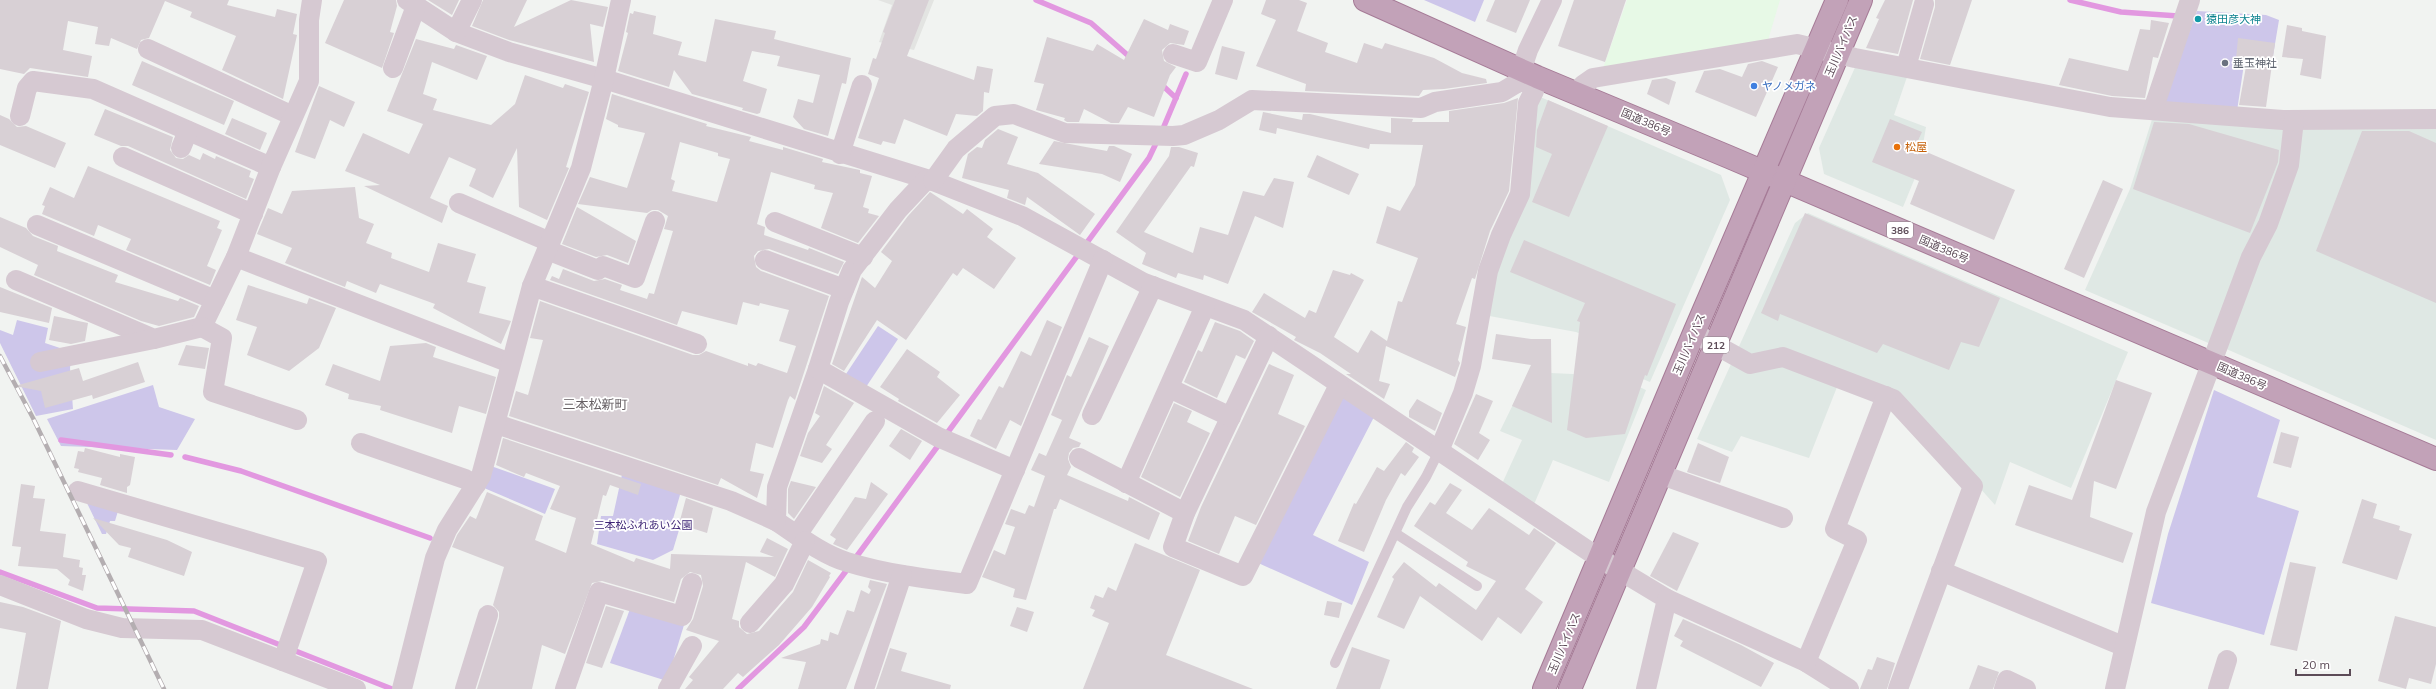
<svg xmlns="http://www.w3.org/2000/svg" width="2436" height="689" font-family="Mulish,'Noto Sans JP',sans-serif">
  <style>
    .commercial { fill: #dfe8e4 }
    .education { fill: #e3e4e2 }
    .medical { fill: #e7f9e6 }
    .green { fill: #cdc6ea }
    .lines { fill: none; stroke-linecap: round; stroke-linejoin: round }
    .stream { stroke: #e298e0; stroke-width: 5.5 }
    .building { fill: #d8d0d5; fill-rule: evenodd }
    .trunk-casing { stroke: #a57a96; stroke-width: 24 }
    .service { stroke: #d6c9d2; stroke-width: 10 }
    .minor { stroke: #d6c9d2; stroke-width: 20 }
    .trunk { stroke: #c2a2b8; stroke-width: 22 }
    .rail-casing { stroke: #b4aeb1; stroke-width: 4.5 }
    .rail { stroke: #fff; stroke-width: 3; stroke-dasharray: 9; stroke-linecap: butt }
    .culture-dot { fill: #0f9aa8; stroke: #fff; stroke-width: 1.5 }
    .worship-dot { fill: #6b7280; stroke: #fff; stroke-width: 1.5 }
    .shop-dot { fill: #3f7fe0; stroke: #fff; stroke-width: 1.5 }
    .food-dot { fill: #e8710a; stroke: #fff; stroke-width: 1.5 }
    .labels { text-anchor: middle; stroke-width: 3.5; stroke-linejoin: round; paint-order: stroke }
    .shield { fill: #fff; stroke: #8d8189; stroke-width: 1 }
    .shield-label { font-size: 10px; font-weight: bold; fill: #5c4b57 }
    .culture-label { font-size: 11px; fill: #0d838f; stroke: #fff; text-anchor: start }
    .street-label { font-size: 11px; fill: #5c4b57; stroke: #fff }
    .worship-label { font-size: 11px; fill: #5b616d; stroke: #fff; text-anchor: start }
    .shop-label { font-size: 11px; fill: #366cbe; stroke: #fff; text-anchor: start }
    .food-label { font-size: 11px; fill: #c56008; stroke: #fff; text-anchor: start }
    .park-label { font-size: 11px; fill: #3d2475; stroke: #fff }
    .quarter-label { font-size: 13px; fill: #655e62; stroke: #fff }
  </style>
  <rect width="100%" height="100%" fill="#f1f3f1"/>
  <g class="commercial">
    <polygon points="1857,63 1908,74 1894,115 1926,127 1919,168 1903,207 1824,174 1819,148"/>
    <polygon points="1538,96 1721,175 1730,200 1650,382 1599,361 1605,344 1576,332 1484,315"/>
    <polygon points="2154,113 2289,124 2286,163 2213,345 2085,290 2130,189"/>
    <polygon points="2436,123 2436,440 2224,348 2303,125"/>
    <polygon points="1808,213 2128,352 2071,488 2010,462 1995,505 1906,405 1839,382 1809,458 1741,436 1732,452 1697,439 1795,223"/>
    <polygon points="1529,372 1616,376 1646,390 1609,482 1553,460 1532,509 1501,486 1522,440 1500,431"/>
  </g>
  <polygon class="education" points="878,0 934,0 914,50 879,42 892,5"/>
  <polygon class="medical" points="1627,0 1780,0 1766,47 1601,74"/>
  <g class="green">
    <polygon points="1424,0 1484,0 1475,22"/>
    <polygon points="2197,11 2266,15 2279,20 2271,68 2244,64 2237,111 2163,104"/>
    <polygon points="17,320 48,328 45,343 72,352 70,368 73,409 36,416 0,343 0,330 13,335"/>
    <polygon points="878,326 898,339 864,390 844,377"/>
    <polygon points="153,385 159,407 195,419 177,450 61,446 47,419"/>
    <polygon points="2214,390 2280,420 2257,497 2299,511 2264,635 2151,603 2168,534"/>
    <polygon points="1340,393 1374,417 1313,535 1369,562 1352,605 1256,562"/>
    <polygon points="491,466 555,489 545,514 484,488"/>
    <polygon points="623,470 682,488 673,519 679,530 673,550 653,560 597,544 601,516 613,516"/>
    <polygon points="86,501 118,511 115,521 110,521 106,534 102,534"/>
    <polygon points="630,609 684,625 667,681 610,663"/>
  </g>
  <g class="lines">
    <g class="stream">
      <polyline points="1036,0 1091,23 1132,59"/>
      <polyline points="2070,0 2121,12 2178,16"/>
      <polyline points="1161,84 1176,98"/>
      <polyline points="1162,131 1186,74"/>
      <polyline points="945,436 1149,158 1158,139"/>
      <polyline points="61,440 171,455"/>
      <polyline points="185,457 241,471 430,538"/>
      <polyline points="854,560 940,443"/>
      <polyline points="0,572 97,608 194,611 392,689"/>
      <polyline points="738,689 804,627 849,567"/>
    </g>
  </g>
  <g class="building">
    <polygon points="0,0 229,0 227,5 275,17 277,9 297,14 293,34 297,35 283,99 222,70 236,36 190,17 192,12 165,1 149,38 141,40 137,49 111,38 109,46 95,44 98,27 68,21 63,50 92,56 88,77 30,68 24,74 0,69"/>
    <polygon points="344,0 396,0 397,6 390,32 394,33 382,68 325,43"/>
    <polygon points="428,0 459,0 452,15"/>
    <polygon points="483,0 527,0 514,27 571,0 608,7 603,27 590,24 594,62 509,40 472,26"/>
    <polygon points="895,0 929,0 907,56 974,80 977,66 993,69 989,93 984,92 983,111 977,116 956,114 947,136 904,119 895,144 883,141 881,145 858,138 879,78 868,74 873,58 876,59 885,33 883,32"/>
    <polygon points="1266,0 1299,0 1307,3 1297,31 1328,43 1325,52 1357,63 1364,43 1382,49 1385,43 1434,58 1462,73 1486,79 1487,83 1444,89 1423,90 1419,96 1305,91 1306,84 1256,66 1276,20 1261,14"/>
    <polygon points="1495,0 1530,0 1516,33 1486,21"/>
    <polygon points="1574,0 1626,0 1605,62 1558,46"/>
    <polygon points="1885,0 1913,0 1898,54 1866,48 1879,19 1876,18"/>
    <polygon points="1935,0 1972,0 1950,65 1920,59 1935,7"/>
    <polygon points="634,11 656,16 653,34 682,42 678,55 706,62 715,19 776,31 774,39 851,58 846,84 842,83 828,136 804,129 793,117 798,99 813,103 820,75 777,66 780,56 752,51 743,81 767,89 760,113 757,114 742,110 743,108 692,94 674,70 669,87 618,71 628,33 626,32 630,13 633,14"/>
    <polygon points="1144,19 1168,30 1170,24 1189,31 1184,45 1170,43 1162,50 1164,61 1176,67 1170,75 1154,117 1128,107 1119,123 1111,123 1084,109 1079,122 1067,122 1064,120 1065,118 1036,110 1044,84 1034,82 1047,37 1093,51 1097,44 1124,60"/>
    <polygon points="2151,20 2169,23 2158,58 2153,57 2145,98 2112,96 2059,85 2069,58 2128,71 2140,29 2150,30"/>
    <polygon points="2287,25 2302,28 2302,31 2326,36 2321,79 2300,75 2303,59 2282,57"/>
    <polygon points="2238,38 2275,43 2266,107 2239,105 2247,61 2236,59"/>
    <polygon points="416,39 454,49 456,45 487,56 477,80 432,62 423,94 437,99 433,110 491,125 515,104 525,75 563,88 565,84 589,92 566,167 569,168 547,220 519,207 517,148 493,198 469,186 476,169 449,157 430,198 448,206 442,223 364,186 380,185 345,171 363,133 409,154 423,124 387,111"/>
    <polygon points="1222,46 1245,52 1237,80 1215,74"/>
    <polygon points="142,61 234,101 224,125 132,85"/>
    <polygon points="1762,61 1778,67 1756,117 1695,92 1704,71 1720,69 1742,77 1748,64"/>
    <polygon points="1666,78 1676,82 1669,105 1647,94 1652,80"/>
    <polygon points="319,86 355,102 344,127 330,120 315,159 295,152"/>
    <path d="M 612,94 L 707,124 L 706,126 L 751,137 L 749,141 L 783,150 L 783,147 L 823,159 L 822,162 L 860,170 L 860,173 L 872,176 L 863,207 L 869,209 L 868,213 L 879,216 L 858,243 L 821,228 L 833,193 L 814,189 L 815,185 L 771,172 L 757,224 L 765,227 L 764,235 L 808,250 L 809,248 L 844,262 L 838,274 L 769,249 L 758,251 L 754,256 L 756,267 L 761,271 L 829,296 L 795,400 L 790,396 L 788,400 L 773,448 L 756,443 L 750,471 L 764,474 L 757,498 L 721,478 L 718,485 L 509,416 L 516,391 L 528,395 L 543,340 L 530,338 L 540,301 L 693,355 L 699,355 L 706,351 L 748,366 L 748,363 L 756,366 L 758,363 L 787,373 L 796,346 L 779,341 L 789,310 L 760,303 L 759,306 L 743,302 L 737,325 L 682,311 L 677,325 L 550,280 L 552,276 L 559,279 L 563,269 L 594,281 L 605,279 L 622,285 L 620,290 L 647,299 L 649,293 L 654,294 L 673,231 L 664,229 L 668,216 L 658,210 L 652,210 L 647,213 L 578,204 L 590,177 L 627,188 L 645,133 L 618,127 L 618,125 L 606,119 ZM 680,142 L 718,153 L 718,156 L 730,159 L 717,202 L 672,191 L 675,181 L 671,179 Z"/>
    <polygon points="1518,98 1509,191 1490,231 1475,279 1472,278 1456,324 1466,327 1458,360 1460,363 1455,377 1386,346 1379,381 1390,384 1384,399 1346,374 1351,374 1320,353 1294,340 1296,337 1252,312 1264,293 1305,318 1309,310 1316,313 1333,270 1350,275 1351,273 1364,280 1334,337 1358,353 1371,330 1387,341 1398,301 1402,302 1418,258 1376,243 1387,206 1400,211 1415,185 1423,145 1370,144 1369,149 1277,128 1276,134 1259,130 1263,112 1302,120 1303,114 1310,114 1391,133 1391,118 1413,119 1412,122 1449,122 1449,111 1504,103"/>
    <polygon points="1548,100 1608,126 1569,217 1532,202 1552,154 1536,147 1537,130"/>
    <polygon points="105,109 173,137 170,150 176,158 183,159 189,155 200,160 203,153 215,159 216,156 251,171 249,177 254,179 246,199 128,146 121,146 94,135"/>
    <polygon points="0,115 9,119 17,127 26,126 66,143 55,168 0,145"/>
    <polygon points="232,118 267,133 260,150 225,134"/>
    <polygon points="1890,119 1922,132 1915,147 2015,190 1994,240 1910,204 1919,181 1872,162"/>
    <polygon points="2154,122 2189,124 2279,150 2278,162 2250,233 2133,189"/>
    <polygon points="998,129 1018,137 1007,164 1038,173 1095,214 1080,235 1027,197 1025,205 1007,198 1009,190 962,178 968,154 977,147 982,148 985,140"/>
    <polygon points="2362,131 2409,131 2436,143 2436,303 2316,251"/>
    <polygon points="1054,141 1107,151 1109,146 1114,146 1132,154 1120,182 1102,174 1039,164"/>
    <polygon points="1171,147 1179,147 1198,153 1194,167 1191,166 1144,232 1193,253 1200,227 1228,235 1243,191 1264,196 1274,178 1294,182 1283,228 1255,216 1228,284 1204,275 1203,280 1178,273 1176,278 1142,264 1146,253 1116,232 1169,156"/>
    <polygon points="1317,155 1359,174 1349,195 1307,177"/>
    <polygon points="88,166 220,221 217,228 222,230 207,266 216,270 210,285 126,250 131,239 98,225 94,236 42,214 45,206 42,205 50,187 74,198"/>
    <polygon points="2103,180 2123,189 2084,278 2064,269"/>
    <polygon points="355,187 359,218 374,224 366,243 392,253 391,258 429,272 438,243 476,254 467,282 486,287 479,313 511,321 501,344 433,308 435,304 380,284 376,293 347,281 345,287 285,263 292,248 257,234 268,208 282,214 292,191"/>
    <polygon points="930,192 963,214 967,209 993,229 987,237 1016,258 994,289 963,268 957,276 953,273 906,340 877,320 844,371 832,364 862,277 875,288 892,261 881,252 908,216"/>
    <polygon points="577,207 636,241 628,263 607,255 596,257 562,244"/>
    <polygon points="1805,213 2000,298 1979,347 1961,342 1949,370 1883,344 1877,353 1780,314 1778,321 1761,313"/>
    <polygon points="0,217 26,228 33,236 58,246 57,251 118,275 115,282 178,301 180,298 199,306 194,317 159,326 141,321 34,275 38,265 0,247"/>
    <polygon points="1524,240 1676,304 1647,376 1645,375 1625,434 1586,438 1567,430 1580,322 1577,321 1585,303 1510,272"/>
    <polygon points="248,285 307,304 309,298 336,308 319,348 289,371 247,355 257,327 236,320"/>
    <polygon points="0,287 52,308 49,323 0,312"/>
    <polygon points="54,316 88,323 85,341 71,344 49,340"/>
    <polygon points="1047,320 1062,327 1021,426 1010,420 996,449 970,436 978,419 981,420 999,386 1003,388 1021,351 1031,356"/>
    <polygon points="1215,322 1240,331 1254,341 1245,359 1236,355 1217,398 1184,382 1198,350 1202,352"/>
    <polygon points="1496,334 1531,339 1551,339 1552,423 1512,406 1531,365 1492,359"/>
    <polygon points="1089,337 1109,346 1069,438 1081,443 1079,447 1073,448 1069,453 1068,459 1071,467 1067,475 1128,501 1129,497 1160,513 1149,540 1060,499 1056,509 1054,509 1026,600 1013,597 1015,589 982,577 994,550 1005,555 1015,527 1005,524 1011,509 1025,514 1029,505 1034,507 1045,476 1031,470 1039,453 1046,456 1062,420 1051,415 1067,375 1071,377"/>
    <polygon points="426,343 436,347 433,357 496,377 486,414 459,406 452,433 380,410 381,406 348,399 349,394 325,385 333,364 380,381 390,346"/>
    <polygon points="186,345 209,348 205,369 178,365"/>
    <polygon points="907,349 940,372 937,377 960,395 937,423 898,401 899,399 880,387"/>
    <polygon points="138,362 145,382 93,399 92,395 45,408 41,391 15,386 79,368 83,381"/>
    <polygon points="1269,364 1294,375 1278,414 1305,426 1256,525 1235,516 1219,554 1188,541 1201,507"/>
    <polygon points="2116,380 2152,393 2116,489 2094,481 2090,517 2133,533 2123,563 2015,525 2029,485 2072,500"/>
    <polygon points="824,386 854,403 826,445 832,449 822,463 800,456 808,433 820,416 815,413"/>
    <polygon points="1476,394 1493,401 1479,433 1490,440 1478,460 1454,444"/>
    <polygon points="1417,399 1442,413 1435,431 1409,417 1409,411"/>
    <polygon points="1174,403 1192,411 1187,422 1210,433 1180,497 1141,477"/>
    <polygon points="901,429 922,441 910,460 889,446"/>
    <polygon points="2281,432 2299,437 2291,468 2273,463"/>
    <polygon points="503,438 641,484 638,495 610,485 606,496 603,495 591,544 634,562 636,558 670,569 671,554 774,557 760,552 767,538 788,549 775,577 746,562 732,619 739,621 739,627 747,634 759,631 793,592 808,560 831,573 829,576 830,577 812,607 779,645 743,677 738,673 723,689 685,689 693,680 689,677 719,641 686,630 693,619 703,586 701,575 690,572 681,579 674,602 602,581 592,583 565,654 542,645 532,689 477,689 499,618 499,612 493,605 504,567 452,547 457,535 470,516 476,519 487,492 543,516 535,540 566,553 576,518 550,509 560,486 526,473 524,477 496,465"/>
    <polygon points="1406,442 1414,448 1412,452 1419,457 1405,476 1401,473 1386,500 1364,552 1338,541 1354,503 1356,504 1377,467 1384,471"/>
    <polygon points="1698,443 1729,457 1720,483 1687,472"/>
    <polygon points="85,448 120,457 120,454 135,457 130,485 127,487 127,493 100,485 102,478 78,472 79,469 74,468 78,451 84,452"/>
    <polygon points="791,481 816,487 794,519 788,513 788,489"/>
    <polygon points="871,482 888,494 847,550 833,544 836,539 830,535 855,497 866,499"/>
    <polygon points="1450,483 1462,490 1446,513 1472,530 1489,508 1529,535 1534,528 1556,543 1525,589 1543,602 1521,634 1498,617 1482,641 1420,596 1404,629 1377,617 1394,579 1392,577 1404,562 1436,587 1439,583 1476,610 1496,581 1466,566 1468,562 1414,526 1430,502 1435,505"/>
    <polygon points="21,484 35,486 33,498 45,499 40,531 66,534 63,557 80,560 79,567 83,568 82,575 86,575 83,591 68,585 70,580 57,569 18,566 21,547 12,546"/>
    <polygon points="686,498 713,508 707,533 679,524"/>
    <polygon points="2362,499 2377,504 2373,518 2400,526 2399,530 2412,534 2397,580 2342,563"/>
    <polygon points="93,518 167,540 192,552 184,576 128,557 131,548 119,545"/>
    <polygon points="1673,532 1699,543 1677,591 1650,576"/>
    <polygon points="1135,543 1200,570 1166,655 1253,689 1083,689 1109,623 1092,616 1095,610 1090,608 1095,595 1103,598 1108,587 1116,591"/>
    <polygon points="2290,562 2316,567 2297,651 2270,645"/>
    <polygon points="870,580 887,584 846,689 798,689 806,662 781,658 820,644 821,639 828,641 830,632 838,635 847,610 854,612 861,590 869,594 871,590 868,587"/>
    <polygon points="1327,601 1342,603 1339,618 1324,615"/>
    <polygon points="0,602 23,607 61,621 48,689 16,689 26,633 0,628"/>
    <polygon points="606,606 624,611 602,668 586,663"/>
    <polygon points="1017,607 1034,612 1027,632 1010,626"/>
    <polygon points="2395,616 2436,627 2436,664 2431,684 2409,678 2406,689 2378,681"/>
    <polygon points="1683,619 1741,645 1774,663 1761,687 1680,646 1683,641 1674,636"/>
    <polygon points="1352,647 1390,660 1380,689 1336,689"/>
    <polygon points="890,648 907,653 901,671 951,685 950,689 876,689"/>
    <polygon points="1877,657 1895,663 1887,689 1860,689 1868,669 1872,670"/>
    <polygon points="1978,665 1999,672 1993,689 1969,689"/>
  </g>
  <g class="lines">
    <g class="trunk-casing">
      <g id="trunk">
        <polyline points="1365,0 1537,77 1729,157 2436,459"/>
        <polyline points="1544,689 1694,333 1837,0"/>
        <polyline points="1570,689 1861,0"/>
      </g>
    </g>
    <g class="service">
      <polyline points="1395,533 1477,586"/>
      <polyline points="1335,663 1407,507 1426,477 1439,451"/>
    </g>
    <g class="minor">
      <polyline points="407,0 456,32 509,52 604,79 933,181 1022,216 1144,283 1244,320 1599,558 1667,599 1646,689"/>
      <polyline points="456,32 472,0"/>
      <polyline points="148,49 293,116"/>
      <polyline points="1173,54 1197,62 1223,0"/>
      <polyline points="1906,67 1924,4"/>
      <polyline points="393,68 416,6"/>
      <polyline points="1517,83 1528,50 1552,0"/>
      <polyline points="1578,94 1583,85 1593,78 1797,44 1855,58 2110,107 2283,120 2436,119"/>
      <polyline points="2153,110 2190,0"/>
      <polyline points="20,116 27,88 33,81 93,89 271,167"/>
      <polyline points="181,148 188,131"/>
      <polyline points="840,154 862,85"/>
      <polyline points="123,157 253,214"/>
      <path d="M 926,180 L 898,210 L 852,270 L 839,302 L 818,369 L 777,487 L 776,521 C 797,535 823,555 847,562 C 886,574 927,579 967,584 L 1103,260"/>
      <polyline points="933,181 956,149 995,116 1014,114 1065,133 1173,136 1184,135 1219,120 1252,100 1421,108 1435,102 1502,92 1517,83 1537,77 1534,91 1528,103 1520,194 1501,235 1488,271 1471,366 1463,393 1439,451"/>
      <polyline points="459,203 550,242"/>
      <polyline points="775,222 863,257"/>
      <polyline points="37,225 215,300"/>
      <polyline points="547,250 598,270 603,266 635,278 655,221"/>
      <polyline points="236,257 510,363"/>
      <polyline points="765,260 844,289"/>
      <polyline points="16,280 154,339 202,327 236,257 271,167 309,81 309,20 312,0"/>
      <polyline points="532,286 697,344"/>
      <polyline points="202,327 222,338 213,392 297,420"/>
      <polyline points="1694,333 1750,364 1783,357 1893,399 1973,486 1898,689"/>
      <polyline points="1269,336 1185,513 1173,547 1243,576 1339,385"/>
      <polyline points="40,362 154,339"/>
      <polyline points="818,369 938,437 1015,470"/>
      <polyline points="1169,388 1231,417"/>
      <polyline points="1092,415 1153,286"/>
      <polyline points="496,424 731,501 776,521"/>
      <polyline points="361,443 465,479 476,485"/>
      <polyline points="1079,458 1185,513"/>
      <polyline points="1662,475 1783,518"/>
      <polyline points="1126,483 1205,306"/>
      <polyline points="78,491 317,561 283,661"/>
      <polyline points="797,535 875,421"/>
      <polyline points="1941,571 2123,646"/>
      <polyline points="0,585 86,619 122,628 202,630 356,689"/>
      <polyline points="1667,599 1806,662 1849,689"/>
      <polyline points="750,623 784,584 805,541"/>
      <polyline points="1806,662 1857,540 1835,529 1886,396"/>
      <polyline points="402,689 435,558 447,530 481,476 532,286 581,168 604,79 621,0"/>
      <polyline points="465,689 488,615"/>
      <polyline points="565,689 599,592 682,616 692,583"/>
      <polyline points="668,689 692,646"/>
      <polyline points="864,689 902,575"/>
      <polyline points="2004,689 2007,680 2026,689"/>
      <polyline points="2115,689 2156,512 2251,257 2268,224 2289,165 2294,120"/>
      <polyline points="2218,689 2227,660"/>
    </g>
    <use href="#trunk" class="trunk"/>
    <g class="rail-casing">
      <polyline id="rail" points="0,356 33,418 164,689"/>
    </g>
    <use href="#rail" class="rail"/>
  </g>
  <circle class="culture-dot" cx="2198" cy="19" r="4"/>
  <circle class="worship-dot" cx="2225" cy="63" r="4"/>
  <circle class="shop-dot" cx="1754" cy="86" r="4"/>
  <circle class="food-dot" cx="1897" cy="147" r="4"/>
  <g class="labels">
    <g class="shield">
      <rect x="1887" y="222" width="26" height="16" rx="3"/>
      <rect x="1703" y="337" width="26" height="16" rx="3"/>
    </g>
    <g class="shield-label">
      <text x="1900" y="234">386</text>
      <text x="1716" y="349">212</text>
    </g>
    <g class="culture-label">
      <text x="2206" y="23">猿田彦大神</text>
    </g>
    <g class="street-label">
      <text transform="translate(1841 46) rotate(-67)" y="4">玉川バイパス</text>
      <text transform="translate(1646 122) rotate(23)" y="4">国道386号</text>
      <text transform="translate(1944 249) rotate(23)" y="4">国道386号</text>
      <text transform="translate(1689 344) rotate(-67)" y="4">玉川バイパス</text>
      <text transform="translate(2242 376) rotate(23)" y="4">国道386号</text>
      <text transform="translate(1564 643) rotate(-67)" y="4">玉川バイパス</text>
    </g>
    <g class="worship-label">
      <text x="2233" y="67">垂玉神社</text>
    </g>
    <g class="shop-label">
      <text x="1762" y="90">ヤノメガネ</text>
    </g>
    <g class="food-label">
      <text x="1905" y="151">松屋</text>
    </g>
    <g class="park-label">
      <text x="643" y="529">三本松ふれあい公園</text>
    </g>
    <g class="quarter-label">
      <text x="595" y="409">三本松新町</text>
    </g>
  </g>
  <path d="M2296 669v6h54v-6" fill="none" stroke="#5c4b57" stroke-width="2"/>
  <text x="2302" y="669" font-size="12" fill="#5c4b57" stroke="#ffffff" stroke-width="3" paint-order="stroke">20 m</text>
</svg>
